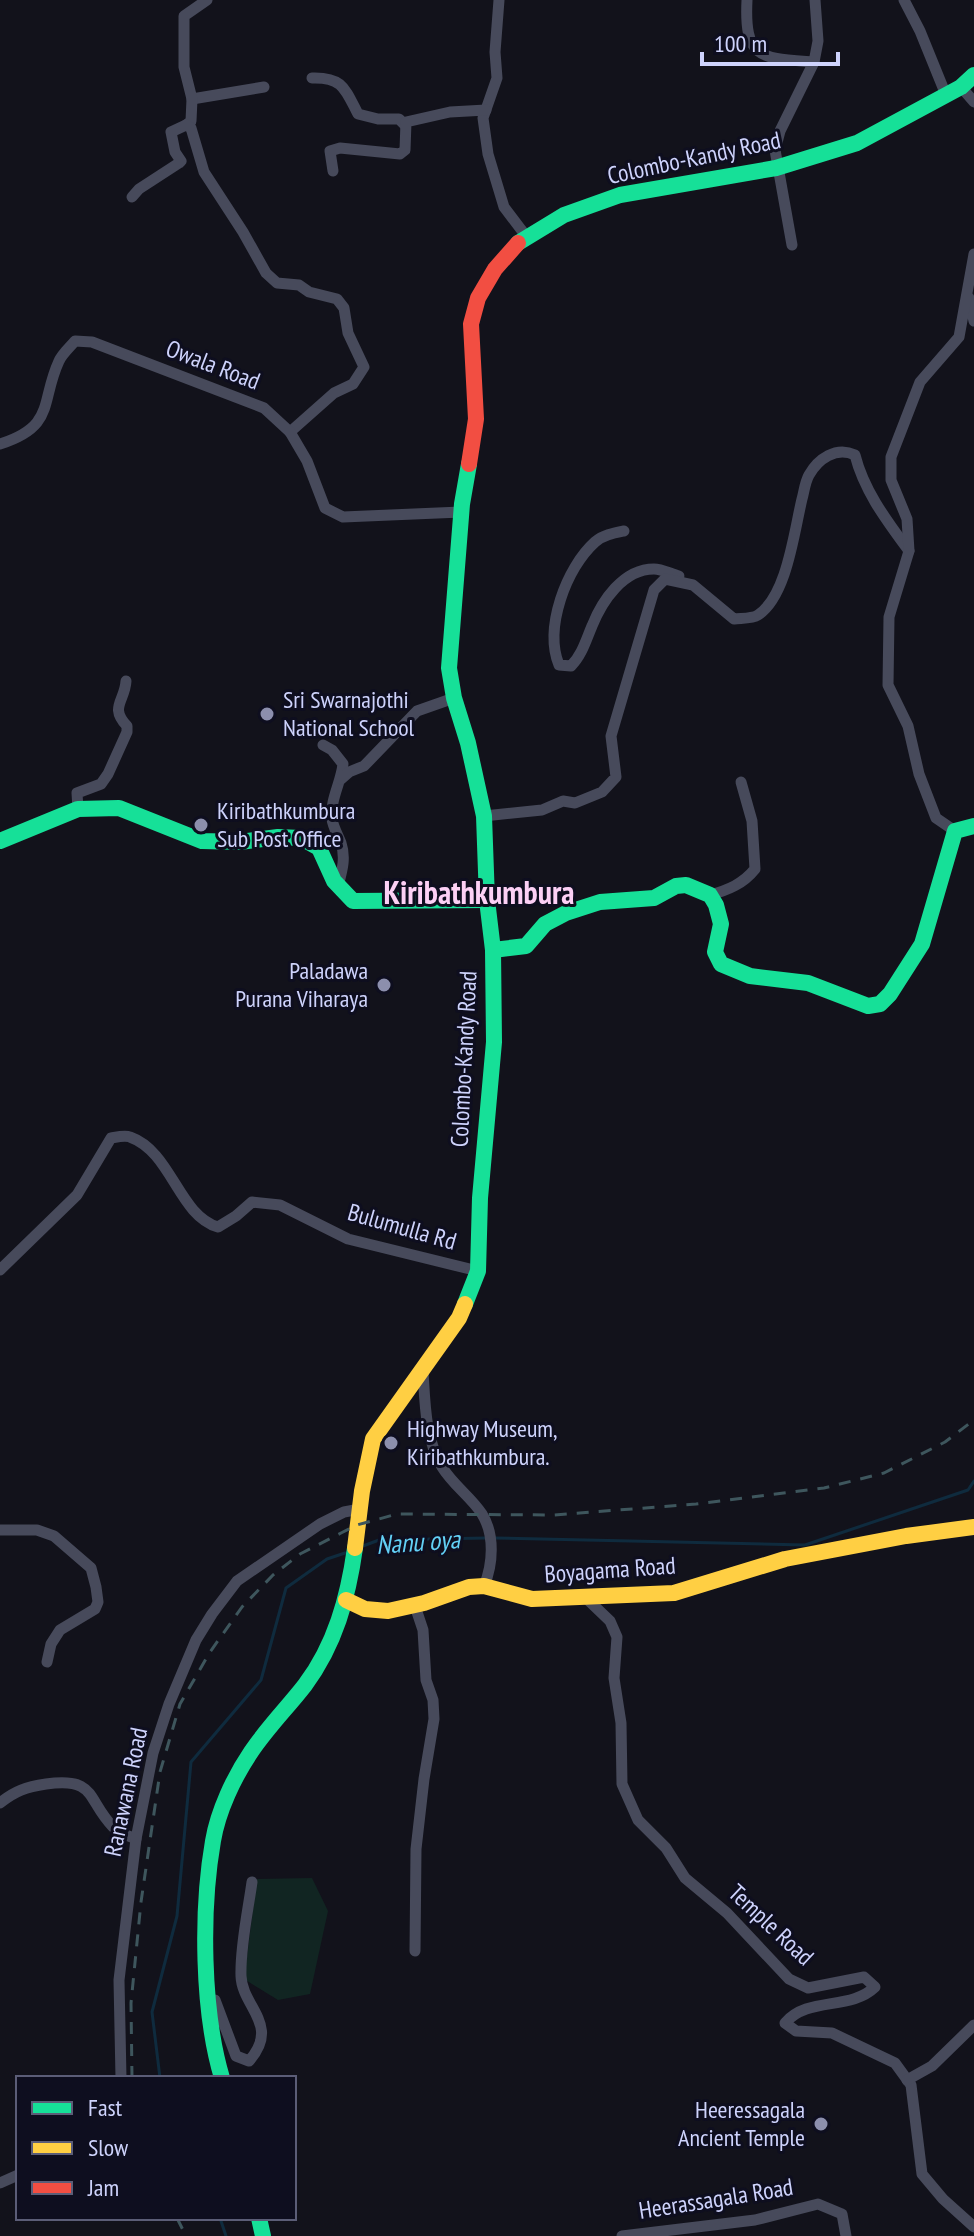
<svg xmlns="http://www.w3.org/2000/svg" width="974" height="2236" font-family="'PT Sans Narrow',sans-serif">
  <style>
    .green { fill: #112522 }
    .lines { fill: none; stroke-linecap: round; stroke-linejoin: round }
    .stream { stroke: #0f2b3e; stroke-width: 3 }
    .street { stroke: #474a5b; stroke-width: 11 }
    .fast { stroke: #16e098; stroke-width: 16 }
    .slow { stroke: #ffcf43; stroke-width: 16 }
    .jam { stroke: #f24e42; stroke-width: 16 }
    .rail { stroke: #3e565d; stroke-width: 3; stroke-dasharray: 12 10; stroke-linecap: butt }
    .poi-dot { fill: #8c8fad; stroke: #0e0e1f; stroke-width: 3 }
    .labels { text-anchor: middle; stroke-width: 6; stroke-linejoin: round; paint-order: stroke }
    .street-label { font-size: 24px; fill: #ced3fc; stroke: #0e0e1f }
    .poi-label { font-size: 24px; fill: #ced3fc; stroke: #0e0e1f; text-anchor: start }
    .water-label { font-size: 26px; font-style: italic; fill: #63d1f6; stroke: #0e0e1f }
    .district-label { font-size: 32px; font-weight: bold; fill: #fcd0f5; stroke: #0e0e1f }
  </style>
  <rect width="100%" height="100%" fill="#12121b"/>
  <polygon class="green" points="312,1878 328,1911 310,1994 278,2000 244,1979 257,1879"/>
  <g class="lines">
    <g class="stream">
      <polyline points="494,1538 805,1545 968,1490 974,1481"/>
      <polyline points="363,1546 379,1540 486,1538"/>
      <polyline points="160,2078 152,2012 177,1916 191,1762 261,1680 286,1588 327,1559 345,1553"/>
      <polyline points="220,2218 226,2236"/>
    </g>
    <g class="street">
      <polyline points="499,0 495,52 497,78 483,118 488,154 504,207 526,236"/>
      <path d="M 747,0 C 744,60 761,58 814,62"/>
      <polyline points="904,0 920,31 946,95"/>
      <path d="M 312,78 C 343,77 345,89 358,114 L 378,119 L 399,119 L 405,125"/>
      <polyline points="961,87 974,102"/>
      <polyline points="192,99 264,87"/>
      <polyline points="186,125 191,121 192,99 184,67 184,16 207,0"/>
      <polyline points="333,171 330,151 340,148 400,154 405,150 406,122 450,112 486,110"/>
      <polyline points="132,197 139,189 179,163 181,161 175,152 171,132 186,125 191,128 204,172 243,232 266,273 277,283 299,285 309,292 337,299 344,308 348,333 364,367 353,384 334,393 290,432"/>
      <polyline points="792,245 775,150 780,131 814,62 818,41 815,0"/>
      <polyline points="969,298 974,321"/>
      <path d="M 0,444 C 56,426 40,402 59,361 C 62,354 70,347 75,341 L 92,342 L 264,408 L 290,432 L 307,461 L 325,508 L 343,517 L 461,512"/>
      <path d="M 624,531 C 614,533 603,535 595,542 C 566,568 544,628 559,665 L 571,666 C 582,655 586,640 592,626 C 602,601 623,569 654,569 C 662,569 671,574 679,576"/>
      <path d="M 323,745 L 332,750 L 343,764 C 341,783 330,799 332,819 C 333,827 338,835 341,843 C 346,858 342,871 338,886"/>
      <polyline points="341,779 349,772 364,766 417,711 454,698"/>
      <path d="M 78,809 L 77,793 L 101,784 L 108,774 L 127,732 L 127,726 C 109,707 125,701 126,681"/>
      <path d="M 484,816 L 542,810 L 563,801 L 575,803 L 602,792 L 616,777 L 611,736 L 654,590 L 665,579 L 693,585 L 734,619 C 741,618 752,619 758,615 C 787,596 794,532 802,499 C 804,492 805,482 809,475 C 818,459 836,446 855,455 C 864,491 887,521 909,551"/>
      <polyline points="955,831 936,818 919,774 908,726 888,685 889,617 909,551 907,519 891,480 891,457 920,382 959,337 974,254"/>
      <path d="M 710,895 C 728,890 743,884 755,869 L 752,821 L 741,782"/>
      <path d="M 0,1270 L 77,1195 L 111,1138 C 117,1137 125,1135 130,1137 C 172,1152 178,1215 218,1227 L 236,1216 L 252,1202 L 280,1205 L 348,1239 L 478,1271"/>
      <path d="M 423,1371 C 425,1403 425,1438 442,1467 C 453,1485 471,1497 482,1514 C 495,1535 493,1564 484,1586"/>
      <polyline points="0,1530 37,1530 54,1536 91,1568 96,1587 98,1602 95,1609 60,1630 51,1644 47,1662"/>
      <path d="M 586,1598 L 610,1621 L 617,1637 L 614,1678 L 621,1723 L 622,1784 L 638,1820 L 666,1848 L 685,1878 L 727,1913 L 789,1979 L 808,1988 L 864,1977 L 875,1987 C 850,2011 808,1996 785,2023 L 796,2031 L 832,2033 L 895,2063 L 911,2085 L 922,2174 L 943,2199 L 974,2227"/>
      <polyline points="415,1606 423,1630 426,1680 433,1700 434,1719 424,1779 416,1849 415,1951"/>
      <path d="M 0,1803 C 15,1791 26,1787 46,1784 C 97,1777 86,1799 113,1827 C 118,1833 129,1836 136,1839"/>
      <path d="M 215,2000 L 236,2056 L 249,2061 C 281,2025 242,2007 241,1976 C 240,1947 248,1911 252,1882"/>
      <polyline points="121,2078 119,1980 136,1839 153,1753 169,1704 196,1640 212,1614 237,1581 320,1524 344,1512 360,1509"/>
      <polyline points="907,2080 932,2066 974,2025"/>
      <polyline points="0,2183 18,2175"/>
      <polyline points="622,2236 755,2220 818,2204 842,2214 846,2236"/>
    </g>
    <g class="fast">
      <polyline points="518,243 564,215 620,195 776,168 857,143 961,87 974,75"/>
      <polyline points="0,841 78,809 119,808 202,841 240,842 278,837 301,838 319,848 334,881 353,901 487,900"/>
      <polyline points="493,950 526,946 545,924 566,913 600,902 654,898 676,886 686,885 710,895 716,905 721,924 715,952 721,964 750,976 808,983 868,1006 880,1004 890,994 922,944 955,831 974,826"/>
      <polyline points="465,1304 478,1271 480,1198 494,1042 493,950 487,900 484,816 468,743 454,698 449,668 462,504 469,464"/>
      <path d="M 222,2078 C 202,2011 201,1910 213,1841 C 218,1811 234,1777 251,1752 C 267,1728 288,1707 305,1685 C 335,1645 348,1598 355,1548"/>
      <polyline points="259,2218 263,2236"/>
    </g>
    <g class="slow">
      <polyline points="355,1548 362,1491 373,1439 459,1318 465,1304"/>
      <polyline points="346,1600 365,1609 388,1611 424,1603 469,1587 484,1586 532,1599 674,1593 785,1559 906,1536 974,1527"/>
    </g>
    <polyline class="jam" points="469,464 476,419 471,324 478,298 495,269 518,243"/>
    <g class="rail">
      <polyline points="132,2078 131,2003 141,1902 160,1772 180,1704 210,1652 242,1607 273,1575 300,1554 341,1533 357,1525 397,1514 554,1515 696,1504 824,1488 884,1473 945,1442 974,1420"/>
      <polyline points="177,2218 186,2236"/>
    </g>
  </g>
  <g class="poi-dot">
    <circle cx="267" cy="714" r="8"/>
    <circle cx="201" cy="825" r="8"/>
    <circle cx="384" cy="985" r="8"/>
    <circle cx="391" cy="1443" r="8"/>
    <circle cx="821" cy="2124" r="8"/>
  </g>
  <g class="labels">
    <g class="street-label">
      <text transform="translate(694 158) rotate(-12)" y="8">Colombo-Kandy Road</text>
      <text transform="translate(213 365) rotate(21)" y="8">Owala Road</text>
      <text transform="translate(464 1059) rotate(-87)" y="8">Colombo-Kandy Road</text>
      <text transform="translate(402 1227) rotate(16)" y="8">Bulumulla Rd</text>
      <text transform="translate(610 1570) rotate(-4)" y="8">Boyagama Road</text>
      <text transform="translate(126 1792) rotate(-78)" y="8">Ranawana Road</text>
      <text transform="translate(771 1925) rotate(43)" y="8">Temple Road</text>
      <text transform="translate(716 2199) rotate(-9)" y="8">Heerassagala Road</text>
    </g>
    <g class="poi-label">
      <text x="283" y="708">Sri Swarnajothi<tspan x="283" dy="28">National School</tspan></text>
      <text x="217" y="819">Kiribathkumbura<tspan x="217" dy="28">Sub Post Office</tspan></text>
      <text x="368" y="979" text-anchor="end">Paladawa<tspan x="368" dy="28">Purana Viharaya</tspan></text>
      <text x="407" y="1437">Highway Museum,<tspan x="407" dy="28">Kiribathkumbura.</tspan></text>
      <text x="805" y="2118" text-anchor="end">Heeressagala<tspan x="805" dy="28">Ancient Temple</tspan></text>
    </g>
    <g class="water-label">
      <text transform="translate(418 1542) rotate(-4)" y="9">Nanu oya</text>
    </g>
    <g class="district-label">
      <text x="479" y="904">Kiribathkumbura</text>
    </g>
  </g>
  <rect x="16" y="2076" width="280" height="144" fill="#0e0e1f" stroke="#5b5d77" stroke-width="2"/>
  <rect x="32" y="2102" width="40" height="12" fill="#16e098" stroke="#5b5d77" stroke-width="2"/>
  <text x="88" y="2116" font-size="24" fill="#ced3fc">Fast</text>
  <rect x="32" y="2142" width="40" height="12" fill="#ffcf43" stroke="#5b5d77" stroke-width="2"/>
  <text x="88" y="2156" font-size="24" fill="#ced3fc">Slow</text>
  <rect x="32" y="2182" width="40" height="12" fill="#f24e42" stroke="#5b5d77" stroke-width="2"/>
  <text x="88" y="2196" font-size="24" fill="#ced3fc">Jam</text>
  <path d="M702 52v12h136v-12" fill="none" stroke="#ced3fc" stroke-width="4"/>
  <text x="714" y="52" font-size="24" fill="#ced3fc" stroke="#0e0e1f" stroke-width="6" paint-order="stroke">100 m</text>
</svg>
